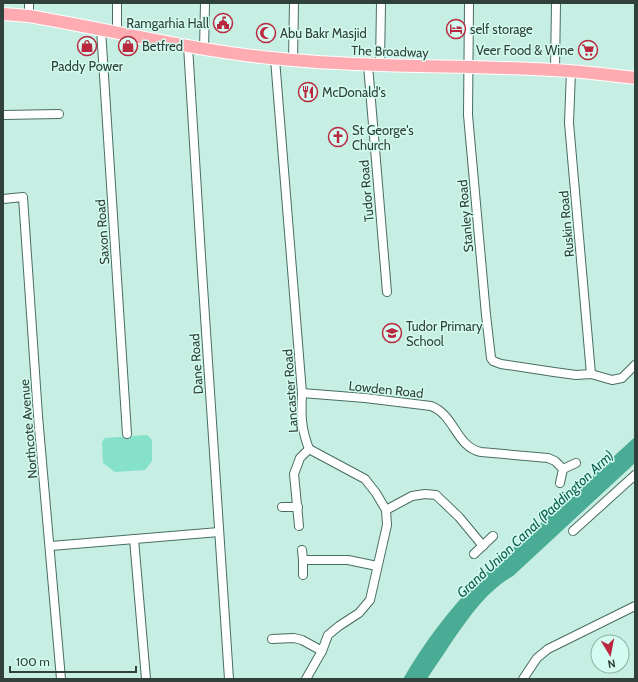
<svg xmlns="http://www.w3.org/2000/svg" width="638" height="682" font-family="Cabin,sans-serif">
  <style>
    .green { fill: #85e1ca }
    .water { fill: #4aac95 }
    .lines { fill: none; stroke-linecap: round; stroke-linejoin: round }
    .minor-casing { stroke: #496d63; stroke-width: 10 }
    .primary-casing { stroke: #fff; stroke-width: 14 }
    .minor { stroke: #fff; stroke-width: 8 }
    .primary { stroke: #feacb2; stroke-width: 12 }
    .labels { text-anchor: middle; stroke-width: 3; stroke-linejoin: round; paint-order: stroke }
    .poi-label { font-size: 13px; fill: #30403b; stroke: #d3fbef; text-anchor: start }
    .street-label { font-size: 13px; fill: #30403b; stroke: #d3fbef }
    .water-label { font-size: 14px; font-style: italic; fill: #0d5e4e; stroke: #d3fbef }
  </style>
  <rect width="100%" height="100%" fill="#c6eee2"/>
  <polygon class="green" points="147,435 152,440 152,461 145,470 115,472 103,463 102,442 105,438"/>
  <path class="water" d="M 635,437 L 635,463 L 513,576 C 486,591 467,620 449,646 C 442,657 434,668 427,679 L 403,679 C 424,643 448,611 477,581 Z"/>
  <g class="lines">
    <g class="minor-casing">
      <g id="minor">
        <polyline points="29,3 29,16"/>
        <polyline points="117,3 117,33"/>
        <polyline points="469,3 468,115 486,315 491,358 493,361 501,364 554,372 576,375 591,374 612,380 622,378 635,365"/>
        <polyline points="101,29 127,434"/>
        <polyline points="188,46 201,256 229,679"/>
        <polyline points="204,50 205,3"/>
        <path d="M 275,59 L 302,393 C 301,416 301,428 309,449 L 365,479 L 376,493 L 386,510 L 387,525 L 370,600 L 359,613 L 339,626 L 328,635 L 322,651 L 306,679"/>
        <polyline points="293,61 294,3"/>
        <polyline points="368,65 387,292"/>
        <polyline points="380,65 381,3"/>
        <polyline points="555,70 556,3"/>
        <polyline points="571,71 569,123 591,374"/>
        <polyline points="3,115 59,114"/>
        <polyline points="3,199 23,197 38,416 61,679"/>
        <path d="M 302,393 L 365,398 L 431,406 C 455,415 456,447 481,452 L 548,458 L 555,461 L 563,469 L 560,483"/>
        <polyline points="563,469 576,463"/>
        <polyline points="282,507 298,507"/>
        <polyline points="386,510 412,496 425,494 436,495 459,517 483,546"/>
        <polyline points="299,526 294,474 300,458 309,449"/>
        <polyline points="573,531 635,475"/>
        <polyline points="134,539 146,679"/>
        <polyline points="51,546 219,532"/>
        <polyline points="302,550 303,560"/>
        <polyline points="474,554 493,536"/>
        <polyline points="303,575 303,560 348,560 377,566"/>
        <polyline points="272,639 294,638 302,640 322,651"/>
        <polyline points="523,679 537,658 548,649 635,606"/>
      </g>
    </g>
    <g class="primary-casing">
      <path id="primary" d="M 3,14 L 29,16 C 116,31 203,53 292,60 C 379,68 466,65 553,70 C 580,71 608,75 635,78"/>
    </g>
    <use href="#minor" class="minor"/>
    <use href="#primary" class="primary"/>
  </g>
  <defs>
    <g id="civic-ring" transform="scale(1)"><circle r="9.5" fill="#d3fbef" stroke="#b9283f" stroke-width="1.5"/><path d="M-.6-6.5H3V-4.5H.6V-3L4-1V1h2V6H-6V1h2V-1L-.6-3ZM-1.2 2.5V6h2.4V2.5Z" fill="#b9283f"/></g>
    <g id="hotel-ring" transform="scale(1)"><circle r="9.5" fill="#d3fbef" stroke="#b9283f" stroke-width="1.5"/><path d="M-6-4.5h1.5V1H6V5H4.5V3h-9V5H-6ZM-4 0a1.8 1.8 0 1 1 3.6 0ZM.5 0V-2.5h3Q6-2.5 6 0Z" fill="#b9283f"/></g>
    <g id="mosque-ring" transform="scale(1)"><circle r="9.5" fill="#d3fbef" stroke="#b9283f" stroke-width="1.5"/><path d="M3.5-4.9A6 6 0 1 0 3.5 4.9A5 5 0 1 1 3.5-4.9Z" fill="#b9283f"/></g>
    <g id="shop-ring" transform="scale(1)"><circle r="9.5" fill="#d3fbef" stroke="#b9283f" stroke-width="1.5"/><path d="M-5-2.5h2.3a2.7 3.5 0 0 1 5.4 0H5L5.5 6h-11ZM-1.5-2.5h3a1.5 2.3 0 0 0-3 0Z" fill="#b9283f"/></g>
    <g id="supermarket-ring" transform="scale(1)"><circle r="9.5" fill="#d3fbef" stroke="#b9283f" stroke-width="1.5"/><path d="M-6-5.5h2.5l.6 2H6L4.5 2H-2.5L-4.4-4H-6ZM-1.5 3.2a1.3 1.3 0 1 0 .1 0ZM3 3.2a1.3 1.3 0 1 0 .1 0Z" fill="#b9283f"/></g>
    <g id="restaurant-ring" transform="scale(1)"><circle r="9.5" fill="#d3fbef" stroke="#b9283f" stroke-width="1.5"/><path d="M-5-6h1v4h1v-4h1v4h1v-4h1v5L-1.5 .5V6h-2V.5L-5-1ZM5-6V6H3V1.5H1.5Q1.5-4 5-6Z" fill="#b9283f"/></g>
    <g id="church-ring" transform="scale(1)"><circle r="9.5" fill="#d3fbef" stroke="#b9283f" stroke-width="1.5"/><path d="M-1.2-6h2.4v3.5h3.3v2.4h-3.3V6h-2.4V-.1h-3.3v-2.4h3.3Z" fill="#b9283f"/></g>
    <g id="school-ring" transform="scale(1)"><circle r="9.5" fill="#d3fbef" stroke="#b9283f" stroke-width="1.5"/><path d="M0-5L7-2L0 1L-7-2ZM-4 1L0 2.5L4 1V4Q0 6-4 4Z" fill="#b9283f"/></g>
  </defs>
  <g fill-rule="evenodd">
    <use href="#civic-ring" x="223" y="23"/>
    <use href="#hotel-ring" x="456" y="29"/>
    <use href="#mosque-ring" x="266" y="33"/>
    <use href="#shop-ring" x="87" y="46"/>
    <use href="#shop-ring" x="128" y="46"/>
    <use href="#supermarket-ring" x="588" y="50"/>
    <use href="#restaurant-ring" x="308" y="92"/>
    <use href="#church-ring" x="338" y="137"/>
    <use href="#school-ring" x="392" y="333"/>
  </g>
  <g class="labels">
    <g class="poi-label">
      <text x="209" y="28" text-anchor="end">Ramgarhia Hall</text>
      <text x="470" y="34">self storage</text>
      <text x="280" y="38">Abu Bakr Masjid</text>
      <text x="142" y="51">Betfred</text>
      <text x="574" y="55" text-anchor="end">Veer Food &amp; Wine</text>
      <text x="87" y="71" text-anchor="middle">Paddy Power</text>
      <text x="322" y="97">McDonald's</text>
      <text x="352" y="135">St George's<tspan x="352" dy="15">Church</tspan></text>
      <text x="406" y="331">Tudor Primary<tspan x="406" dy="15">School</tspan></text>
    </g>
    <g class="street-label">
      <text transform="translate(390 51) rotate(2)" y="5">The Broadway</text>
      <text transform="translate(366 191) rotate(-95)" y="5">Tudor Road</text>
      <text transform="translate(465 216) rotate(-95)" y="5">Stanley Road</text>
      <text transform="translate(566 224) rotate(-95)" y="5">Ruskin Road</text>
      <text transform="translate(102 232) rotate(-94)" y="5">Saxon Road</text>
      <text transform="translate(196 364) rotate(-94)" y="5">Dane Road</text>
      <text transform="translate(386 389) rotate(6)" y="5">Lowden Road</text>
      <text transform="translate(290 391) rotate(-94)" y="5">Lancaster Road</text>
      <text transform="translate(28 429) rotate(-95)" y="5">Northcote Avenue</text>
    </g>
    <g class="water-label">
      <text transform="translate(535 524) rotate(-43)" y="5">Grand Union Canal (Paddington Arm)</text>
    </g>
  </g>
  <rect width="638" height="682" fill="none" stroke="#30403b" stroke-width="8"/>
  <g transform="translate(610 654) rotate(170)"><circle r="19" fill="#d3fbef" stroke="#92b0a7"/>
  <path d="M0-3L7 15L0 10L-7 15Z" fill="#b9283f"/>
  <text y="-6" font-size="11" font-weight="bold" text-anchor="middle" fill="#30403b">N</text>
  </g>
  <path d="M10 666v6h126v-6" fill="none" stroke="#30403b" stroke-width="2"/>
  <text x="16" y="666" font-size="12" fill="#30403b" stroke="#d3fbef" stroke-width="3" paint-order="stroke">100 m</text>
</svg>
